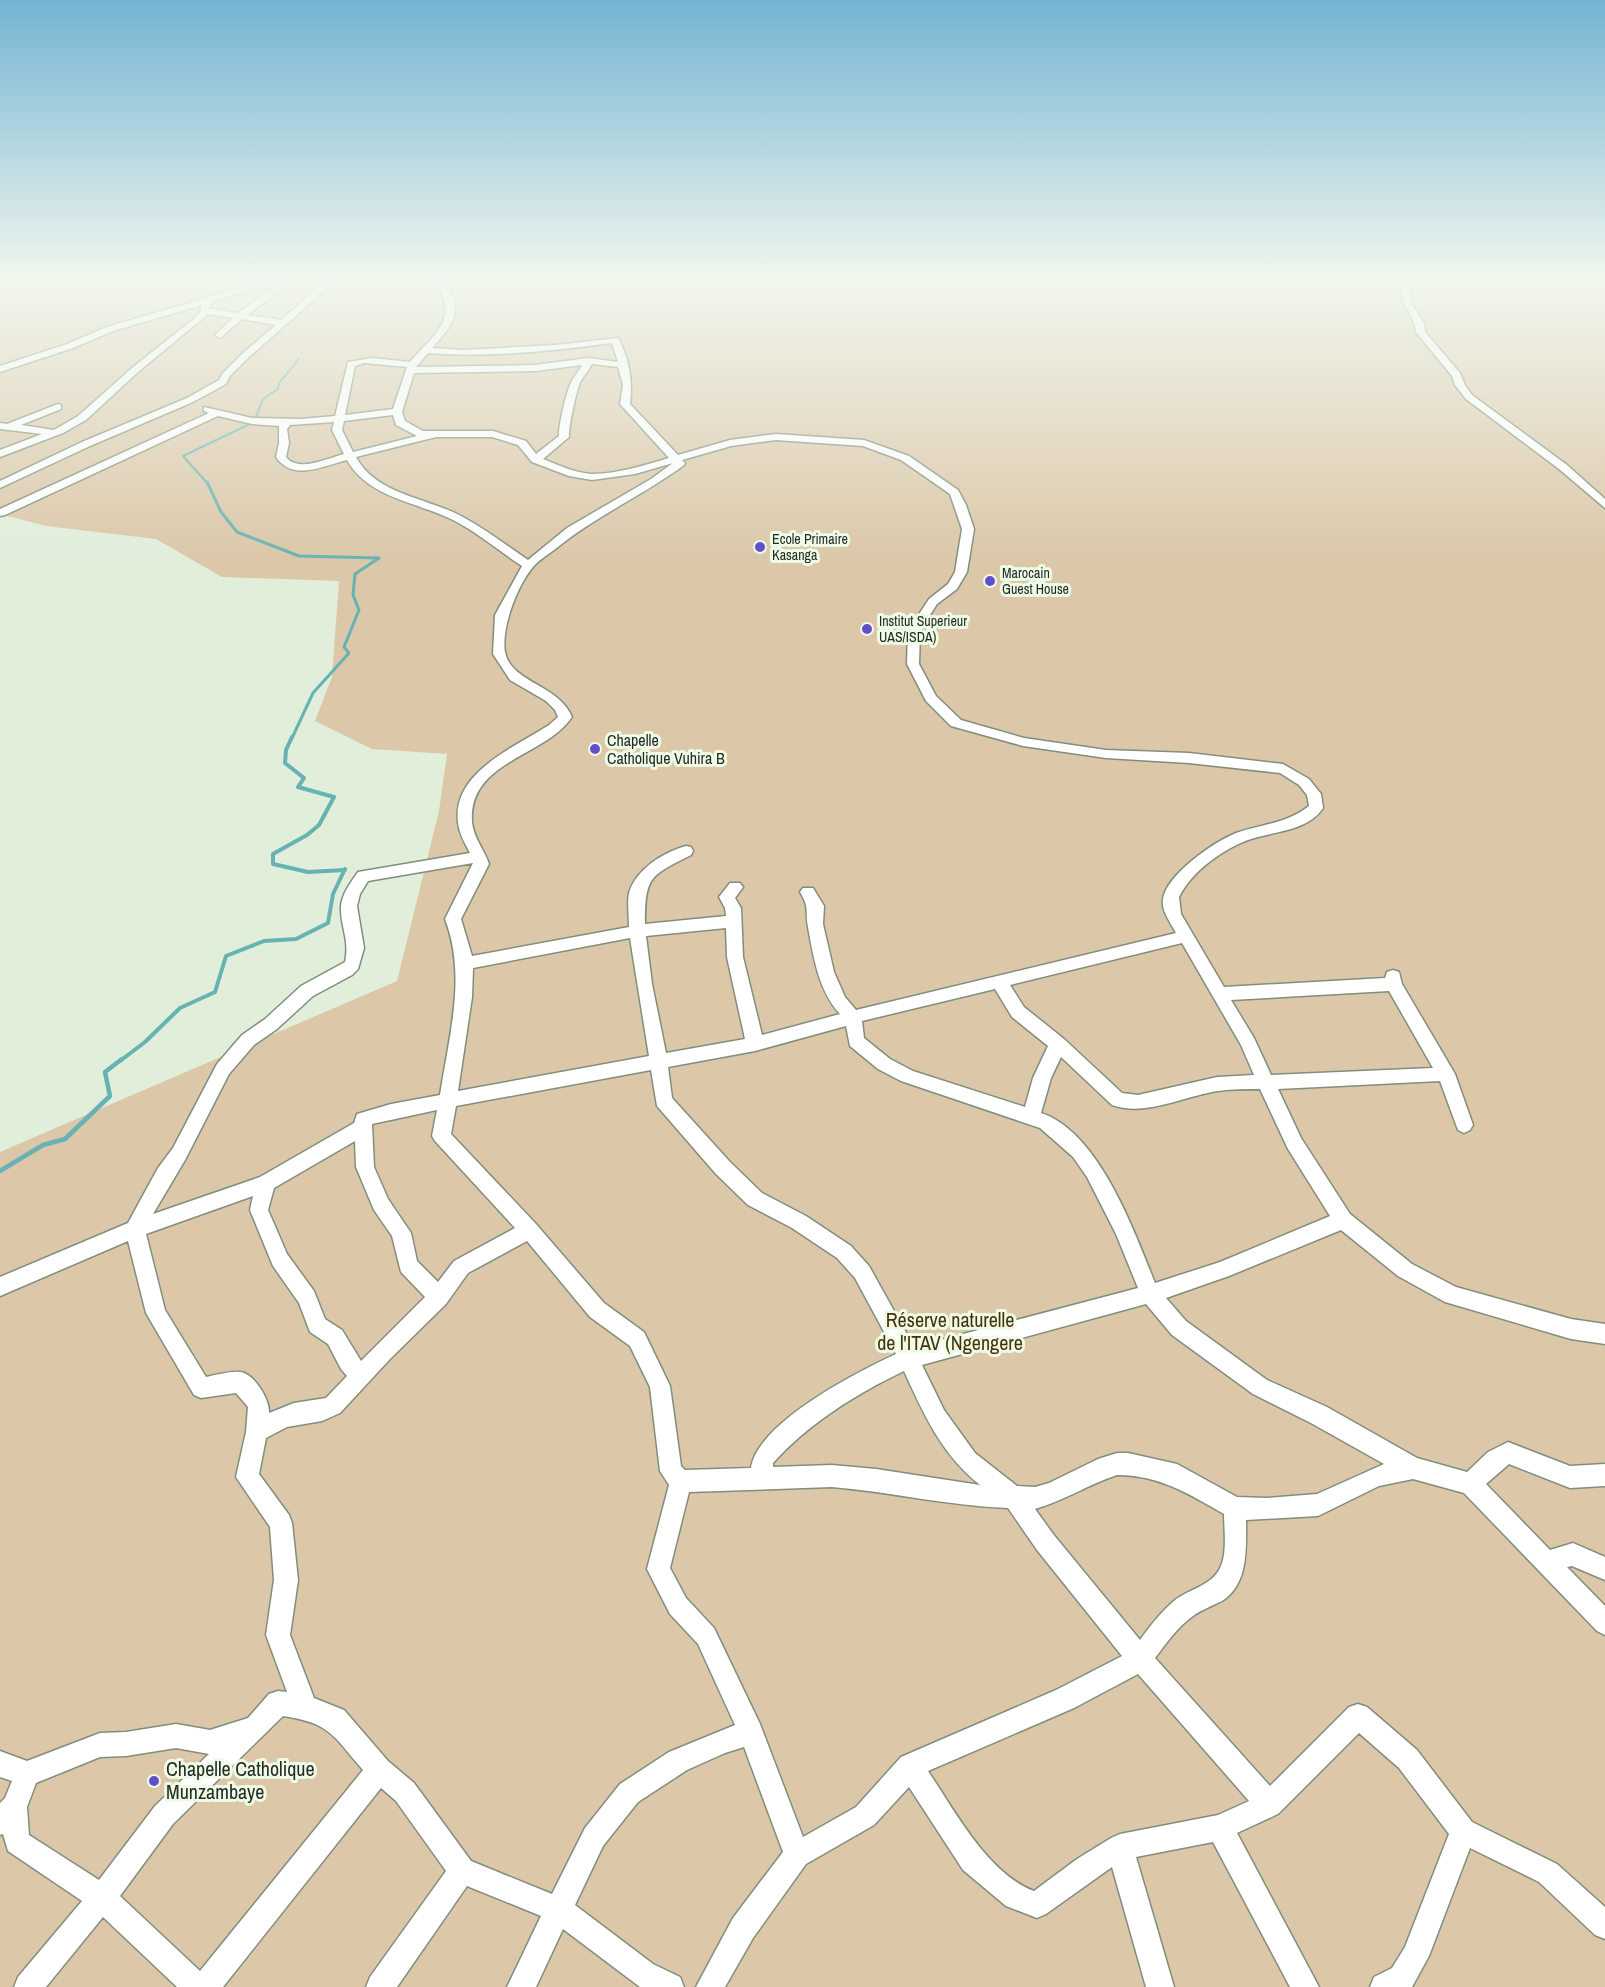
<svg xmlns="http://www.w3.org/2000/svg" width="1605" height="1987" font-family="'Archivo Narrow',sans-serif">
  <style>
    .green { fill: #dcc7a9 }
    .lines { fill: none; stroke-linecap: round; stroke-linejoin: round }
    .stream-far3 { stroke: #67b3b3; stroke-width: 2 }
    .stream-far2 { stroke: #67b3b3; stroke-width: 3 }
    .stream-far1 { stroke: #67b3b3; stroke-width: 4 }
    .stream { stroke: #67b3b3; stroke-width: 4.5 }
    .minor-casing { stroke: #818e7c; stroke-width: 3 }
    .minor { fill: #fff; fill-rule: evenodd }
    .poi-dot { fill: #6150c9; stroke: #edfbe7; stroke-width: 2 }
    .labels { text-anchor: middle; stroke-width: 6; stroke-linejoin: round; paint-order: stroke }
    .far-poi-label { font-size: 14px; fill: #262b24; stroke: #edfbe7; text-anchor: start }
    .poi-label { font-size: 16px; fill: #262b24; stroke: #edfbe7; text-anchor: start }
    .near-park-label { font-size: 20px; fill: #483108; stroke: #edfbe7 }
    .near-poi-label { font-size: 20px; fill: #262b24; stroke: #edfbe7; text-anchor: start }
  </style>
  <rect width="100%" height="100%" fill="#e0eeda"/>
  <polygon class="green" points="0,282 1605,282 1605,1987 0,1987 0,1152 397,981 439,811 447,754 372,749 315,721 332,677 339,581 222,577 156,539 46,526 0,514"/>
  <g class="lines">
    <polyline class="stream-far3" points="208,484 183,456 254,422 263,399 278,389 279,383 299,359"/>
    <g class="stream-far2">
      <polyline points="207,482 221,512 237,532 299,556 378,558"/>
      <polyline points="292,738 313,693 349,653 344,647 359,610 353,595 355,574 379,558"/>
    </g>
    <g class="stream-far1">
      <polyline points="292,737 286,750 285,763 304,778 298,787 334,797 319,825 307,835 273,854 273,864 308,872 345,870"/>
      <polyline points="120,1061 145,1042 180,1008 215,992 226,956 264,941 296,939 328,923 333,894 345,869"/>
    </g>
    <polyline class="stream" points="0,1171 43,1145 65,1139 110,1096 105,1072 122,1059"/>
    <g class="minor-casing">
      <g id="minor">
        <polygon points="260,282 275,282 214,301 208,308 238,313 282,282 292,282 247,315 281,320 325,282 334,282 248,358 230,376 226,384 193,402 90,446 0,488 0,481 82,442 187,398 219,380 223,373 242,354 276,325 242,319 220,338 215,335 233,318 208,314 138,372 86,420 63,433 0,457 0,450 42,434 0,429 0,423 7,424 58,404 61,405 61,409 21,425 54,430 78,416 132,368 195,318 201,311 200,308 202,305 113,331 73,348 0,372 0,366 67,344 107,327"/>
        <path d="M 434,282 L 443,282 C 467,310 451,326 432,348 L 464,350 L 555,345 L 618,338 C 629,358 633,382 630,404 L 678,455 L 730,440 L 776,434 L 864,440 L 909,456 L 958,490 L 966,505 L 974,529 L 967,572 L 957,589 L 937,604 L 920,631 L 919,664 L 936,696 L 961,720 L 1024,738 L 1106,750 L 1189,753 L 1283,764 L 1309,779 L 1321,794 L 1323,808 C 1308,831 1275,831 1251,839 C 1224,848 1192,871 1179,897 L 1181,914 L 1224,987 L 1385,978 L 1387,972 L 1393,970 L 1399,972 L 1402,984 L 1455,1074 L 1473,1125 L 1470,1130 L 1464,1133 L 1458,1130 L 1440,1081 L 1278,1089 L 1301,1138 L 1350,1214 L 1412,1264 L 1456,1287 L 1571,1319 L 1605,1324 L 1605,1344 L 1571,1339 L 1445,1302 L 1398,1276 L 1341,1230 L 1229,1276 L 1166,1298 L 1186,1321 L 1267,1380 L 1327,1407 L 1417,1458 L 1467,1472 L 1488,1452 L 1508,1442 L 1570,1466 L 1605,1464 L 1605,1486 L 1570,1488 L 1509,1464 L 1486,1484 L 1550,1550 L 1573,1543 L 1605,1557 L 1605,1580 L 1572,1566 L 1567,1567 L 1605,1606 L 1605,1635 L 1597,1631 L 1464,1493 L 1413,1479 L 1379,1486 L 1318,1516 L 1246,1520 C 1246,1547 1249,1584 1222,1601 C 1212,1606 1201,1610 1193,1616 C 1177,1627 1166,1644 1155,1658 L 1270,1786 L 1349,1707 L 1358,1704 L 1367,1707 L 1417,1750 L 1472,1822 L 1557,1864 L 1605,1907 L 1605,1939 L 1595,1935 L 1539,1882 L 1470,1848 L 1429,1956 L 1412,1987 L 1370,1987 L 1374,1977 L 1392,1968 L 1405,1947 L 1449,1834 L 1399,1768 L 1359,1733 L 1278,1814 L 1237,1833 L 1319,1987 L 1290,1987 L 1213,1842 L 1136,1857 L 1174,1987 L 1146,1987 L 1112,1867 L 1046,1914 L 1037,1918 L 1006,1906 L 963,1870 L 909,1787 L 874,1825 L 806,1864 L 753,1938 L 725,1987 L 696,1987 L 733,1918 L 783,1852 L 744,1747 L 725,1753 L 687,1770 L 638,1802 L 603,1846 L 575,1905 L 653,1964 L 680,1977 L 684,1987 L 640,1987 L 563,1929 L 536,1987 L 507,1987 L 541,1916 L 467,1886 L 397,1987 L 366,1987 L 370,1977 L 446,1871 L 396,1801 L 381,1788 L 223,1987 L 177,1987 L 103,1917 L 46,1987 L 14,1987 L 18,1977 L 82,1901 L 8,1851 L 3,1834 L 0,1835 L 0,1803 L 5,1798 L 12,1781 L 0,1777 L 0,1751 L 27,1761 L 100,1733 L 126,1732 L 176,1724 L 210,1730 L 248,1718 L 269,1694 L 278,1691 L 287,1692 L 266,1635 L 274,1580 L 270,1527 L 236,1477 L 246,1432 L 248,1407 L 236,1393 L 201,1398 L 194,1395 L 146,1313 L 128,1241 L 0,1296 L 0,1277 L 128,1223 L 158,1168 L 173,1148 L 217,1064 L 242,1035 L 265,1019 L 301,986 L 345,962 C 350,939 340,927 341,906 C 342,894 351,882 358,872 L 470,853 C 466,845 461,837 459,828 C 447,774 514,748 549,725 L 558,717 L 555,710 L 546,701 L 510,680 L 493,654 L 495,615 L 522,566 C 499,551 477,532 453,520 C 417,502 368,498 347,460 C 323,466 293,482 276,457 L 279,443 L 279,426 L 252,424 L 218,416 L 5,515 L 0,516 L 0,509 L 209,413 L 204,411 L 204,407 L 252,418 L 301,419 L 335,416 L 348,362 L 372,358 L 410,362 C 433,335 462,318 434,282 ZM 612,343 L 618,362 L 588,358 L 535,365 L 416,367 L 428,353 C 489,358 551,351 612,343 ZM 364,363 L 407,367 L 393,409 L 345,415 L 355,366 ZM 592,364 L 618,367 L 623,385 L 620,404 L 669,458 C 645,465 617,474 592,474 C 575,473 558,465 543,459 L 569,437 C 568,429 576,394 579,385 C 582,377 588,372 592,364 ZM 582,365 C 579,372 572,378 570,385 C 566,393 558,429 559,436 L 536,454 L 526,441 L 493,431 L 423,431 L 405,421 L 402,412 L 414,373 L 535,371 ZM 393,415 L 396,425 L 417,436 L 353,452 L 342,430 L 344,421 ZM 334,422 L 332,430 L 344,454 C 328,458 298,473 286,457 L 289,443 L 287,429 L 290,425 ZM 436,437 L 492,437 L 518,445 L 532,462 L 569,476 L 592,480 L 635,474 L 673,463 L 651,479 L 567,528 L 528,560 C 506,545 484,528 461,516 C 427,498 375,494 356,457 ZM 776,440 L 863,446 L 901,460 L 950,494 L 962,529 L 955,572 L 948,584 L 929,599 L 908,631 L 907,664 L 926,701 L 951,726 L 1023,746 L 1106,758 L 1189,763 L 1280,773 L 1299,785 L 1307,795 L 1309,806 C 1286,824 1261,824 1236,833 C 1214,842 1167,874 1163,899 C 1161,911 1171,923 1176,933 L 856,1010 L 845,997 L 834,972 L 823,924 L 824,906 L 813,888 L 803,888 L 800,892 C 810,909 805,910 808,927 C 813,956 819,992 840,1014 L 762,1035 L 743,957 L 741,908 L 735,898 L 743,887 L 740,883 L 730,883 L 719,897 L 725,908 L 726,916 L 645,924 C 645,876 650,876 691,855 L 693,851 L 691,847 L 686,846 C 664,852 636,869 629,893 C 627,903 629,916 629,927 L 472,956 L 461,919 L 489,864 C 485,851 473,837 472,822 C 468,761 545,757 572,717 C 558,684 511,683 505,652 C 501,628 517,586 533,567 C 538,561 547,555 554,550 C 594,517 642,496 684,465 L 685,463 L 682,460 L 731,446 ZM 473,863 L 445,919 C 467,976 449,1036 440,1095 L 391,1104 L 357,1114 L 354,1123 L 260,1177 L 153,1214 L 185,1160 L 229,1074 L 254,1045 L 277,1029 L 313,996 L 352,975 L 358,969 L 364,948 L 357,906 L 360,894 L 368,881 ZM 726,928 L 727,957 L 745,1039 L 666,1053 L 652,984 L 646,936 ZM 630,938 L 649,1056 L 458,1091 L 472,997 L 473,968 ZM 1182,943 L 1241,1045 L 1254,1075 L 1217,1077 L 1138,1095 L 1122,1093 L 1064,1039 L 1024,1007 L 1010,985 ZM 995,989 L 1012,1017 L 1048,1046 L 1033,1078 L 1025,1107 L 913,1071 L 890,1059 L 864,1038 L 862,1021 ZM 1389,991 L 1433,1068 L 1271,1075 L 1254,1038 L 1231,1000 ZM 846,1026 L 850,1046 L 878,1069 L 901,1081 L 1040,1128 L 1073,1157 L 1087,1177 L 1116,1234 L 1138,1288 L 914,1347 L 869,1266 L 851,1246 L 806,1216 L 762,1193 L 730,1162 L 672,1098 L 668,1067 L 755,1051 ZM 1061,1057 L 1112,1105 C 1146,1117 1184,1096 1218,1091 C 1232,1089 1246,1089 1260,1089 L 1288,1149 L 1330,1216 L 1220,1262 L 1155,1283 C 1134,1231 1099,1132 1041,1113 L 1051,1078 ZM 651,1070 L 657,1106 L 716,1174 L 748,1205 L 792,1228 L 837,1258 L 855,1278 L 896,1354 C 857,1372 757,1423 751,1468 L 685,1470 L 681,1466 L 670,1386 L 644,1332 L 604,1303 L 536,1224 L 451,1134 L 456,1106 ZM 437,1110 L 432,1136 L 435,1141 L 515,1228 L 454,1261 L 438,1282 L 417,1261 L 411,1233 L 388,1199 L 374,1167 L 372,1124 ZM 355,1141 L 356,1167 L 374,1210 L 392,1236 L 401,1272 L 425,1297 L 361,1361 L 342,1330 L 325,1319 L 314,1291 L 287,1254 L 268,1210 L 274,1188 ZM 253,1196 L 250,1210 L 273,1266 L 299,1303 L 310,1332 L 328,1344 L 341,1369 L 347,1376 L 326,1398 L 294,1403 L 269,1413 C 270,1400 254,1373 240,1372 C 230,1371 216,1375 206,1377 L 165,1310 L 146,1234 ZM 527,1241 L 590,1317 L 630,1346 L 650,1387 L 660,1471 L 669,1485 L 647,1569 L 670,1614 L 698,1644 L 735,1725 L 669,1752 L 620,1784 L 585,1828 L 552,1894 L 471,1861 L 414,1783 L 388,1761 L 344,1710 L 314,1698 L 290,1635 L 298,1580 L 292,1523 L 289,1515 L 259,1474 L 266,1438 L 287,1427 L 322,1421 L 340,1413 L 390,1359 L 446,1304 L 468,1273 ZM 1146,1304 L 1172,1335 L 1253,1394 L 1311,1423 L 1384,1464 L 1317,1494 L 1267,1498 L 1237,1497 L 1177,1464 L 1128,1453 L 1117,1453 L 1098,1459 L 1049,1483 L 1035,1487 L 1017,1486 L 975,1453 L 944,1410 L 922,1365 ZM 904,1371 C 924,1415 942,1455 980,1485 L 876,1469 L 832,1465 L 773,1467 L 773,1463 C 809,1423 856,1394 904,1371 ZM 1117,1475 C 1159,1475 1189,1494 1224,1514 C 1224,1530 1228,1555 1219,1570 C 1209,1587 1188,1589 1174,1601 C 1160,1613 1150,1626 1140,1640 L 1053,1534 L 1035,1509 C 1064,1501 1089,1484 1117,1475 ZM 832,1487 C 891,1492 949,1506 1008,1508 L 1037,1550 L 1122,1656 L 1056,1690 L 901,1757 L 856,1807 L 803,1837 L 760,1724 L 714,1628 L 686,1598 L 670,1568 L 689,1492 ZM 1138,1674 L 1249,1801 L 1218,1815 L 1120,1834 L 1111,1838 L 1077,1859 L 1034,1891 C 987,1873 955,1811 928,1771 L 1074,1708 ZM 283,1716 C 331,1723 333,1736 363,1770 L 200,1971 L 120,1896 L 173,1824 ZM 176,1748 L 209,1754 L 155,1806 L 99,1880 L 29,1835 L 27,1807 L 36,1783 L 100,1757 L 126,1756 Z"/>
        <path d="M 1402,285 L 1409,287 L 1411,303 L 1424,323 L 1425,332 L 1460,373 L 1465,385 L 1472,395 L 1567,465 L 1605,499 L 1605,508 L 1559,469 L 1466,399 L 1455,385 L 1452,376 L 1416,332 C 1415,314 1398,304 1402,285 Z"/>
      </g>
    </g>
    <use href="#minor" class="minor"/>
  </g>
  <linearGradient id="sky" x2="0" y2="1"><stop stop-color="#74b4d3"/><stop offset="0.5" stop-color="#f1f7ee"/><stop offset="1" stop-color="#f1f7ee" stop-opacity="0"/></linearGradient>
  <rect width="1605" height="560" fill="url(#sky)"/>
  <g class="poi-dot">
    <circle cx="760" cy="547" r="6"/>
    <circle cx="990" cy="581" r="6"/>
    <circle cx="867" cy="629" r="6"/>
    <circle cx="595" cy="749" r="6"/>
    <circle cx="154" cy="1781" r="6"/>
  </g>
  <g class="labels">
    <g class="far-poi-label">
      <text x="772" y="544">Ecole Primaire<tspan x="772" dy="16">Kasanga</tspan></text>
      <text x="1002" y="578">Marocain<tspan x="1002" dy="16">Guest House</tspan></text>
      <text x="879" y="626">Institut Superieur<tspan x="879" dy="16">UAS/ISDA)</tspan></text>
    </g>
    <g class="poi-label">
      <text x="607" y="746">Chapelle<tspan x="607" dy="18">Catholique Vuhira B</tspan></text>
    </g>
    <g class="near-park-label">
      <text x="950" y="1327">Réserve naturelle<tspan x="950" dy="23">de l'ITAV (Ngengere</tspan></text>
    </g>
    <g class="near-poi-label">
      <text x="166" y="1776">Chapelle Catholique<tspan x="166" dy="23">Munzambaye</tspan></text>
    </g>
  </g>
</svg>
